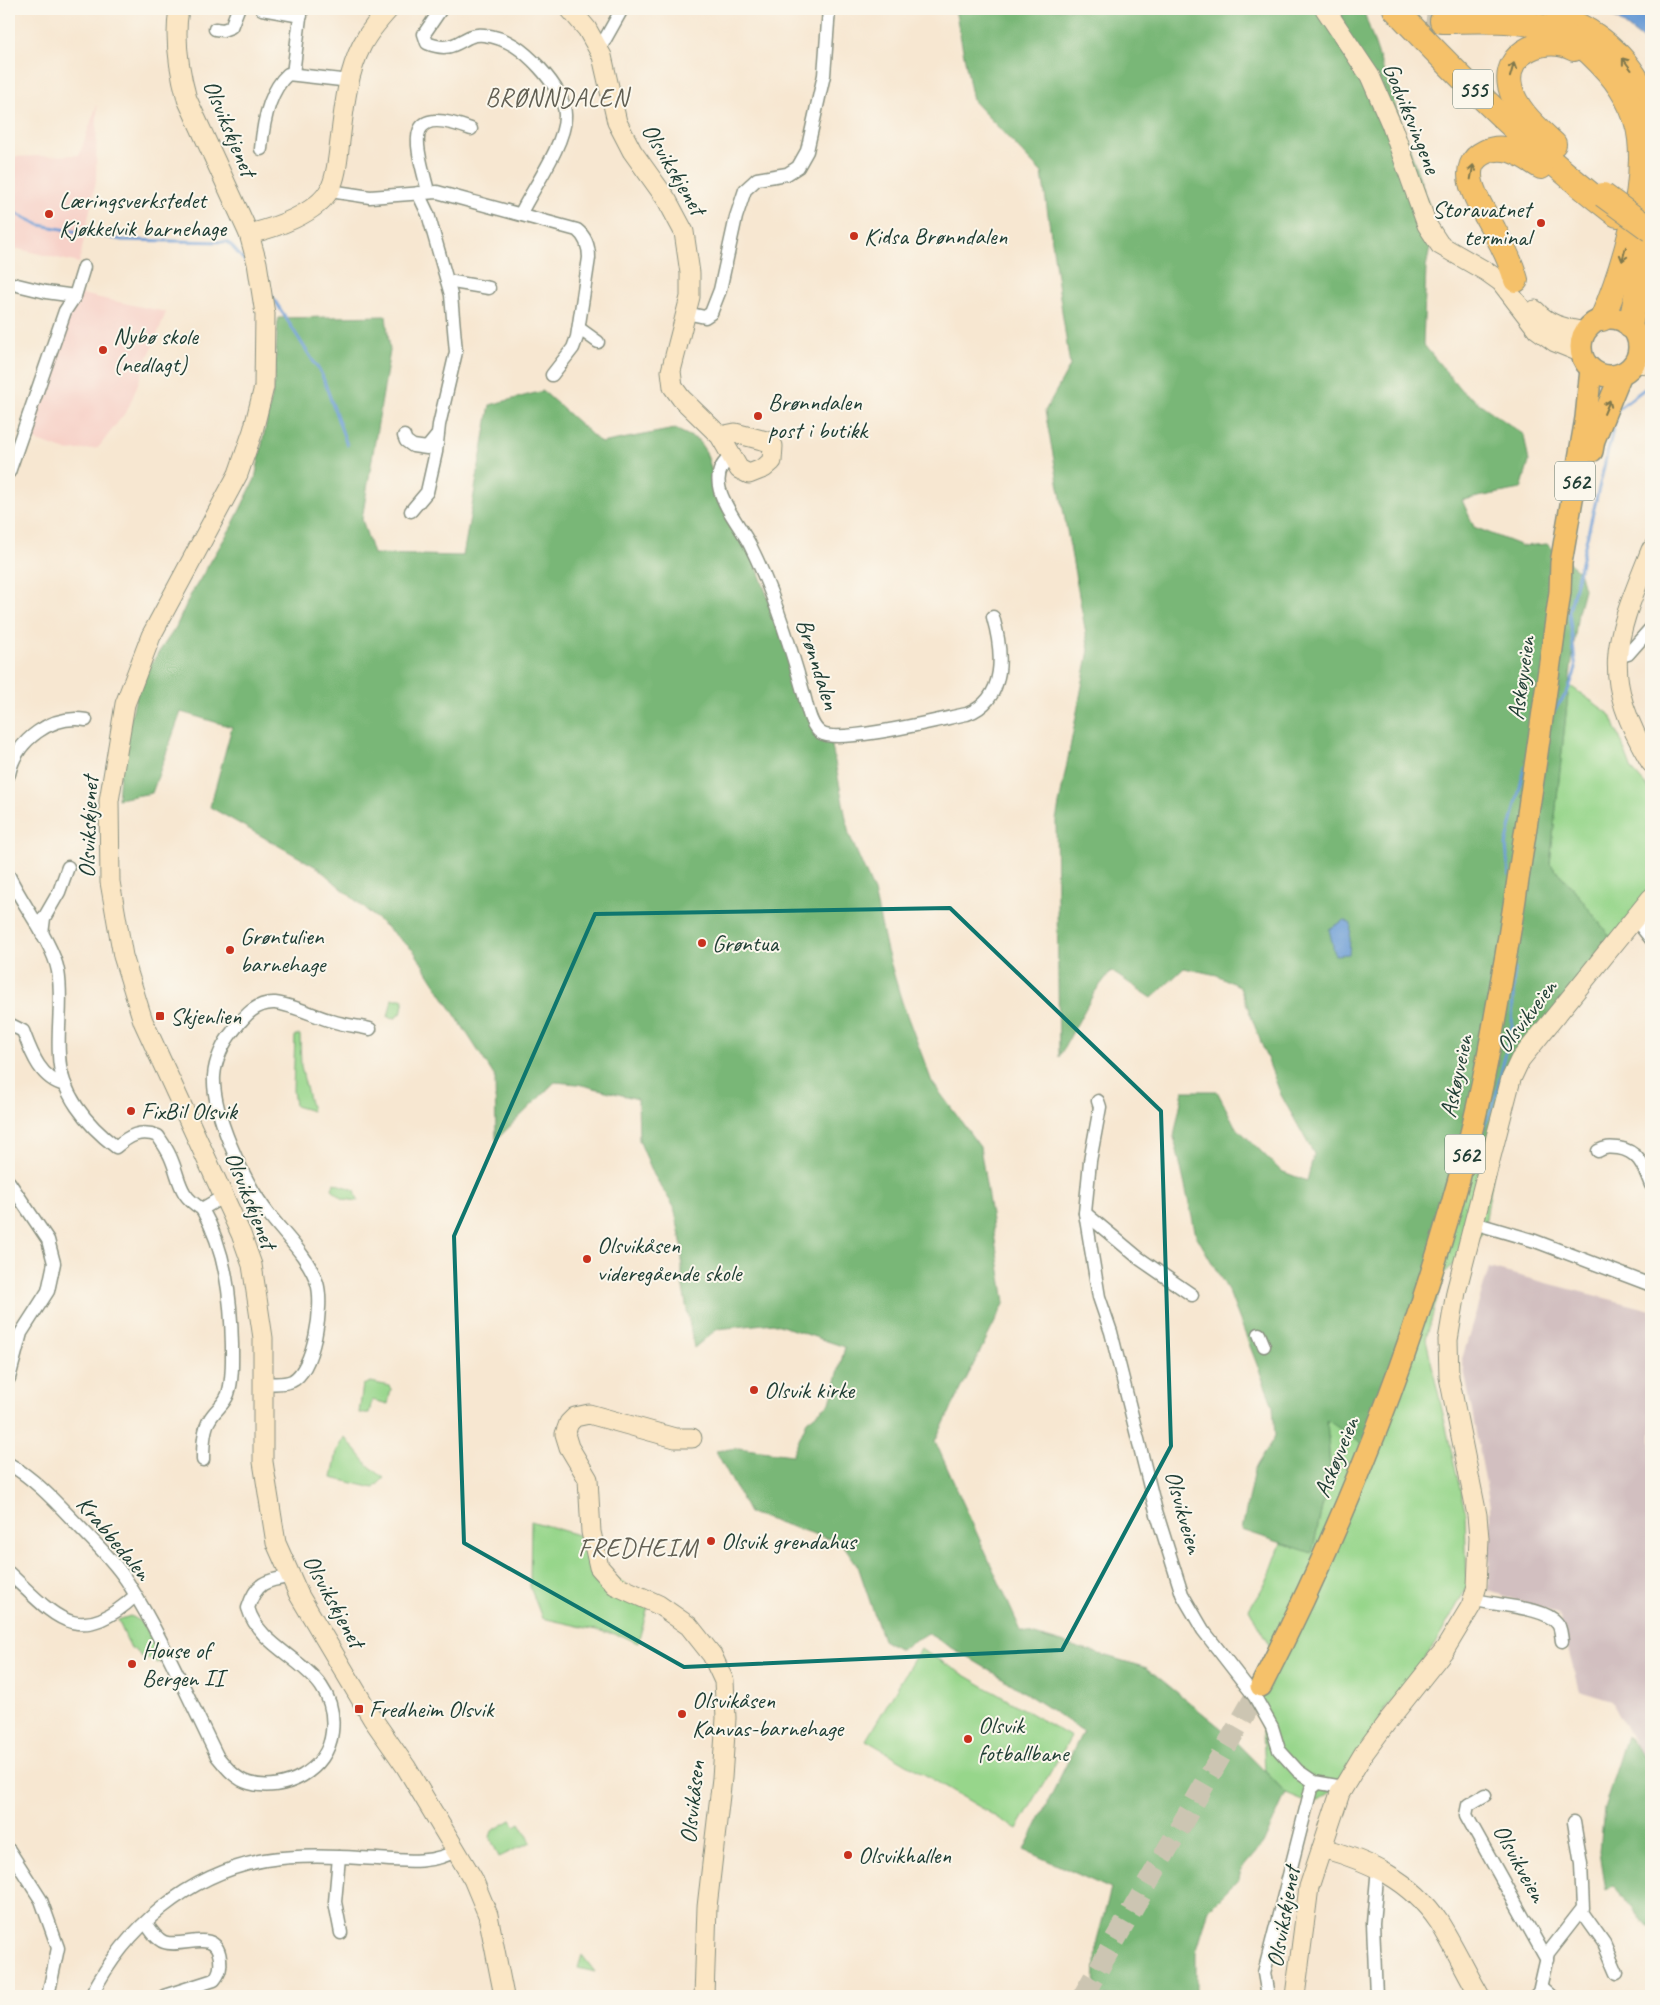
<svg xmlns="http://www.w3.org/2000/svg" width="1660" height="2005" font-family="Caveat,sans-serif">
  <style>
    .built { fill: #f7d1c8 }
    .industrial { fill: #d2bfc0 }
    .green { fill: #97d68b; stroke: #5b8a60 }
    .forest { fill: #79b777; stroke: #4c7a56 }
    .water { fill: #6b9cd5; stroke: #456c84 }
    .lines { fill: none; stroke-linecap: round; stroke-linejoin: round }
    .stream { stroke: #6b9cd5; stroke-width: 3 }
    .primary-tunnel { stroke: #ccc5b2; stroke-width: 21; stroke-dasharray: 21 11; stroke-linecap: butt }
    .highway-tunnel { stroke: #ccc5b2; stroke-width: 24; stroke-dasharray: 24 12; stroke-linecap: butt }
    .street-casing { stroke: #8b9282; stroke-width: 15 }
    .secondary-casing { stroke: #8b9282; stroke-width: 21 }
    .primary-casing { stroke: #8b9282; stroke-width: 24 }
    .highway-casing { stroke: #8b9282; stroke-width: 26 }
    .street { stroke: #fff; stroke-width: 12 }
    .secondary { stroke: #fbe6c4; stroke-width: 19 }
    .primary { stroke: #f5c16b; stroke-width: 21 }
    .highway { stroke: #f5c16b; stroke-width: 24 }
    .highway-bridge-casing { stroke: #8b9282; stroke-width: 26; stroke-linecap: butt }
    .highway-bridge { stroke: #f5c16b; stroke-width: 24 }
    .oneway { stroke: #7f784d }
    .marked { fill: none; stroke: #0f766e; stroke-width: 4; stroke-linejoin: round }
    .poi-dot { fill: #c8321e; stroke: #fbf7ec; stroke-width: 2 }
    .labels { text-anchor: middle; stroke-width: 4; stroke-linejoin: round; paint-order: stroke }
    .shield { fill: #fbf7ec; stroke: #61756b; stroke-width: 1 }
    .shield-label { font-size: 22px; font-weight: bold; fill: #1f3d34 }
    .street-label { font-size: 24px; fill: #1f3d34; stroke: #fbf7ec }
    .poi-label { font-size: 24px; fill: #1f3d34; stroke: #fbf7ec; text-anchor: start }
    .neighbourhood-label { font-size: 25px; letter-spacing: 1px; fill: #626054; stroke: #fbf7ec }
    .quarter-label { font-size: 26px; letter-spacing: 1px; fill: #626054; stroke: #fbf7ec }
  </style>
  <rect width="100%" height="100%" fill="#fbf7ec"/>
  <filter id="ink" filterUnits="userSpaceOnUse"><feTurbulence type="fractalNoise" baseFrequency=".02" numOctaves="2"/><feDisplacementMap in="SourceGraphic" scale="10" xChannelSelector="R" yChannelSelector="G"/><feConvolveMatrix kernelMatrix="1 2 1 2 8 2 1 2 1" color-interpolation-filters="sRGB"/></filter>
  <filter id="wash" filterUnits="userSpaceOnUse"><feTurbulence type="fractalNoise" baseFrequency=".0096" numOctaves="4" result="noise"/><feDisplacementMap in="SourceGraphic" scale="20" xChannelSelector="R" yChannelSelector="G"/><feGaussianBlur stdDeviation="1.12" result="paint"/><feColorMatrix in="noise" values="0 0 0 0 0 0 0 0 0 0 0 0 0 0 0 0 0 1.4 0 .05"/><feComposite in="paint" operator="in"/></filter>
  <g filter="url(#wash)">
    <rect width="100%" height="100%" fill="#f7e7d1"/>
    <g class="built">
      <polygon points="97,105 96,181 79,263 9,247 9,157 79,155"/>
      <polygon points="76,293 166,312 128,409 98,448 67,451 25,437"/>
    </g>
    <polygon class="industrial" points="1489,1268 1651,1310 1651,1775 1612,1701 1579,1691 1559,1614 1489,1591 1490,1506 1462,1359"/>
    <g class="green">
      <polygon points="1569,685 1611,715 1632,770 1651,791 1651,894 1614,942 1573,888 1550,864"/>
      <polygon points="392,999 404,999 401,1014 399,1013 396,1018 388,1017"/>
      <polygon points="295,1035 300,1035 301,1067 312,1111 295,1106 293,1090"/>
      <polygon points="1470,1166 1492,1180 1484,1231 1444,1274 1426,1339 1465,1511 1467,1587 1437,1641 1385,1710 1338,1788 1313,1804 1286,1793 1265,1771 1263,1732 1256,1696 1273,1652 1249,1609 1267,1581 1281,1543 1312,1552 1330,1471 1326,1401"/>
      <polygon points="334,1183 355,1190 358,1201 343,1199 332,1189"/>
      <polygon points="371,1382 389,1386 391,1389 388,1404 372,1400 369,1413 359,1413 363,1385"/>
      <polygon points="345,1437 368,1465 384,1478 374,1488 332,1478 337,1451"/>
      <polygon points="531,1521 588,1538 591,1558 649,1603 638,1643 623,1636 542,1618 530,1587"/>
      <path d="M 130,1616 C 147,1621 154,1645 162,1660 L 157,1663 L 150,1659 L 144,1659 L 135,1650 L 131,1649 L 118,1620 Z"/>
      <polygon points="920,1649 1071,1737 1017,1829 866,1740"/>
      <polygon points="511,1820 515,1826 520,1823 531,1842 499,1857 490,1837 492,1831"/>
      <polygon points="582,1955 595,1972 578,1968"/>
    </g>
    <g class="forest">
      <polygon points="955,9 1363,9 1435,224 1426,267 1423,344 1462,391 1524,435 1529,462 1521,489 1462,500 1474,527 1522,546 1547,544 1579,571 1584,589 1578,612 1569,685 1550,864 1573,888 1614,942 1512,1063 1492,1180 1470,1166 1372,1451 1327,1420 1330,1471 1312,1553 1242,1530 1254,1470 1275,1436 1273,1406 1229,1292 1196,1235 1174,1137 1183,1091 1217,1091 1235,1126 1281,1171 1307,1181 1314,1154 1281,1095 1240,987 1217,975 1184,968 1152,998 1111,971 1094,993 1059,1057 1056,820 1089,650 1045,411 1070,366 1042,173 973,101"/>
      <polygon points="386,316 390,351 362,519 373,554 463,556 490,405 543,391 601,443 675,429 698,440 706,452 718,490 745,534 811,718 830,736 849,834 874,892 887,951 902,1002 932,1082 980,1147 1005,1302 935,1441 1021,1631 1147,1668 1227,1733 1286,1793 1263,1844 1241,1870 1239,1879 1209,1909 1196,1952 1196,1996 1088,1996 1095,1986 1097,1940 1111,1889 1024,1850 1083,1731 1001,1677 927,1633 900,1650 883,1640 858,1566 842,1543 749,1513 716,1451 738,1448 792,1455 807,1421 830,1403 845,1347 773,1323 717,1329 694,1348 682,1283 682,1246 674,1207 654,1175 639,1140 638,1099 578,1084 555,1082 496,1140 495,1077 414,951 318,868 210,807 232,727 181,712 152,793 118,799 121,759 140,680 176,627 190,596 232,526 255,479 274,385 278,318"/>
      <polygon points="1627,1736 1651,1764 1651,1931 1613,1885 1606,1890 1600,1852 1604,1808"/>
    </g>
    <g class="water">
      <polygon points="1601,9 1651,9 1651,46 1618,20"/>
      <polygon points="1345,920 1351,924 1349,954 1335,955 1329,929"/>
    </g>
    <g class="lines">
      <g class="stream">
        <polyline points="9,210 40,225 122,240 228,242 249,266"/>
        <polyline points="270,293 322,375 347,445"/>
        <polyline points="1552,713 1567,693 1576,669 1569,612 1618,409 1647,387"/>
        <polyline points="1509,875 1506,846 1525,766"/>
        <polyline points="1482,1130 1493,1107 1512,1026 1514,969"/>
      </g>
    </g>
  </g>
  <g filter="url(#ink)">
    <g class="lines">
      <polyline class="primary-tunnel" points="1083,1996 1261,1686"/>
      <polyline class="highway-tunnel" points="1391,11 1413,18 1442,21"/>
      <g class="street-casing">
        <g id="street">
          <polyline points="262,9 301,16"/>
          <path d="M 441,9 L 424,34 L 427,43 C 458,56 461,32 484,35 C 508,38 523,50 539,67 C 550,79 566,100 565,117 C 565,144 533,188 521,213"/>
          <polyline points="215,29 223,30 231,27 238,9"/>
          <polyline points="599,50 622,9"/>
          <polyline points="293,74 301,9"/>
          <path d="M 261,149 C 263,124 269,91 288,74 L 350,81"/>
          <path d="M 330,191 L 370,197 L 437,192 L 577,230 C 586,237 589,246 589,258 L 577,337 L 573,348 L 552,375"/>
          <path d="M 428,191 C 416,144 401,103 471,129"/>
          <polyline points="447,281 489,288"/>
          <polyline points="9,283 46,292 75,296"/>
          <polyline points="686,313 705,317 711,313 720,290 736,217 745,190 757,179 787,174 798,167 807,151 824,75 829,9"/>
          <polyline points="580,329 598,342"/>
          <polyline points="404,436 406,441 413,446 427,448 436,437"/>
          <path d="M 732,456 C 698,480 737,519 750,545 C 774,593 790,644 804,695 C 807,706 810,726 821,733 C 839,745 941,719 967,714 C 1007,699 1003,652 993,617"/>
          <polyline points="9,472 65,311 75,296 84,267"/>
          <polyline points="411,511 427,492 436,452 439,425 456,352 451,295 428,214 418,193"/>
          <polyline points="1617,657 1628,654 1651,628"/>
          <path d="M 9,774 C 16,740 52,714 86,720"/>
          <path d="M 9,876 C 22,904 53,943 58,971 C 63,999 57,1028 59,1055 C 60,1093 87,1125 116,1147 C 129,1136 140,1129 158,1136 C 162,1142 167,1149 170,1156 C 181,1180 177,1194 202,1209 L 224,1196"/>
          <polyline points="1638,915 1640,925 1651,939"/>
          <polyline points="42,934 44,918 59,892 68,867"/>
          <path d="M 9,1024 L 23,1031 C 31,1052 40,1079 65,1085"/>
          <polyline points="1098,1101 1100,1107 1090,1161 1085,1213 1099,1297 1111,1332 1156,1511 1182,1594 1203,1630 1255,1697 1272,1727 1279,1750 1298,1771 1314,1782 1343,1787"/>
          <path d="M 1598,1151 C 1605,1147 1610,1147 1618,1148 C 1639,1151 1644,1167 1651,1185"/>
          <polyline points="9,1182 48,1240 54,1263 48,1291 21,1333 9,1378"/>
          <path d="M 202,1209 C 226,1251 231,1298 232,1345 C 232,1361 233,1379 228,1394 C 224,1405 215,1410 210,1419 C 203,1429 203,1448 203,1460"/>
          <polyline points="1085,1213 1140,1259 1192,1295"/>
          <polyline points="1474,1223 1535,1241 1651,1285"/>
          <polyline points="1259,1334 1264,1346"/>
          <path d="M 262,1383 C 271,1383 283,1385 292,1381 C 314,1370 324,1305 317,1283 C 308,1255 281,1232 265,1209 C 243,1179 212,1113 214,1076 C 215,1061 223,1043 233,1031 C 244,1017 255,1002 275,1003 C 294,1005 314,1016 332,1021 C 344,1025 357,1026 370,1029"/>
          <path d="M 9,1464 C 33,1478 52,1498 71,1518 C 90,1538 112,1558 127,1581 C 162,1637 188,1697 217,1756 C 226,1767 235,1779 249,1783 C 284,1793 328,1771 332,1732 C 340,1664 263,1659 248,1608 C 256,1583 265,1580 290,1577"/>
          <path d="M 9,1573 C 55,1616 77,1649 135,1596"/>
          <path d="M 1473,1599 C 1493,1606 1544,1606 1557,1623 C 1561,1627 1561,1635 1562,1641"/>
          <polyline points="1485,1795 1468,1805 1466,1815 1547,1960"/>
          <polyline points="9,1850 41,1900 58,1948 48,1996"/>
          <polyline points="339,1857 335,1902 341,1933"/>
          <polyline points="1582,1912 1604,1943 1617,1973"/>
          <path d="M 146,1923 C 150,1929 156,1939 164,1942 C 183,1949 216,1927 220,1958 C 221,1967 220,1973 214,1980 L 164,1996"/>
          <polyline points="1541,1987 1551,1996"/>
          <path d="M 91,1996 C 125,1928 188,1874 265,1860 C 296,1855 329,1856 360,1858 C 391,1859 430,1867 457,1850"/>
          <polyline points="1268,1996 1264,1973 1311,1789 1318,1783"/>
          <polyline points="1376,1996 1373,1923 1378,1867"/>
          <polyline points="1535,1996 1539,1992 1548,1953 1583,1908 1581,1864 1574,1822"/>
        </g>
      </g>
      <g class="secondary-casing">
        <g id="secondary">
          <path d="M 179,9 C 174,38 179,70 187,99 L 249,234 L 257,263 L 265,314 L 264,387 L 253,431 L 238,474 L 151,636 L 125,704 L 109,801 L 110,882 L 123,956 L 143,1021 L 241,1234 L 252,1265 L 263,1338 L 263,1462 L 276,1543 L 299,1595 L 372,1718 L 406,1767 L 473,1879 L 488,1915 L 504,1996"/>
          <polyline points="570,9 587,29 602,56 617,122 632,151 667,200 684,232 690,273 690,297 671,371 673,387 681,398 720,436 739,469 749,474 764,468 772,461 773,446 770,442 735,433 720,436"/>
          <polyline points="1325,9 1370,76 1391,124 1427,225 1440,245 1487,272 1501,282 1537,329 1555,342 1582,353"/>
          <path d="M 249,234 C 274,228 317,214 330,189 C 337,176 338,156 340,141 C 344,109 347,74 362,45 C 369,31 379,20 389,9"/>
          <path d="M 1535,310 C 1549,326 1565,328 1585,332"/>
          <polyline points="1639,341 1651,345"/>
          <polyline points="1635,363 1651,364"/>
          <path d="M 1651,550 C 1615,640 1598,673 1651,763"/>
          <polyline points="692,1438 675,1438 589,1414 575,1417 569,1423 565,1434 569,1447 588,1479 591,1532 599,1567 615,1585 659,1605 689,1626 712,1655 724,1681 726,1718 722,1778 707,1907 704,1996"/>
          <path d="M 1322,1848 C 1369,1861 1411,1880 1439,1922 C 1454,1946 1466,1972 1480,1996"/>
          <polyline points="1295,1996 1309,1887 1340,1793 1364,1753 1387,1722 1445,1649 1471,1606 1477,1586 1479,1538 1477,1515 1449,1377 1448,1340 1456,1292 1511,1079 1520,1060 1651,898"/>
        </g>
      </g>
      <g class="primary-casing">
        <g id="primary">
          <circle cx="1610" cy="347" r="29"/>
          <polyline points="1592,451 1594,440 1621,374"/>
          <path d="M 1261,1686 C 1350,1513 1421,1329 1469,1141 C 1485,1080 1495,1017 1506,955 C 1526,834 1543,713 1560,592 L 1561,563 L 1586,418 L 1591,369"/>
        </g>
      </g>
      <g class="highway-casing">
        <g id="highway">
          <path d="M 1395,9 C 1465,83 1536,153 1617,215"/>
          <path d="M 1559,17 C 1604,33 1633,63 1651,107"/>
          <path d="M 1442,21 C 1481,21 1525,17 1561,33 C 1577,40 1589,51 1600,63 C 1620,83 1637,111 1640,139 C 1646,193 1623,269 1602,319"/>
          <path d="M 1554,144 C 1537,128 1515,110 1510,86 C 1503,51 1547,34 1574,49"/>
          <path d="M 1516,280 C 1511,262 1503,246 1494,230 C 1484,210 1451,168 1485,152 C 1506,142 1523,156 1541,167"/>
          <polyline points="1630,326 1651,224"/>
        </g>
      </g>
      <use href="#street" class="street"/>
      <use href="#secondary" class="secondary"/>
      <use href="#primary" class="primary"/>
      <use href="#highway" class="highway"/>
      <g class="highway-bridge-casing">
        <polyline id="highway-bridge" points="1603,195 1651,230"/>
      </g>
      <use href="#highway-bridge" class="highway-bridge"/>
    </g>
    <defs><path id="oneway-shaft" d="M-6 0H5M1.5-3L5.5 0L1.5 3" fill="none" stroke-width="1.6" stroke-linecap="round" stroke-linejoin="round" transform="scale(1.25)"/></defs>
    <g class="oneway">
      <use href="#oneway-shaft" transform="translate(1627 64) rotate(-127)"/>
      <use href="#oneway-shaft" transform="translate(1512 70) rotate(-74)"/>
      <use href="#oneway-shaft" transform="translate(1472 172) rotate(-80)"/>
      <use href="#oneway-shaft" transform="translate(1624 254) rotate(105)"/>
      <use href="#oneway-shaft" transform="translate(1607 407) rotate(-67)"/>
    </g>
  </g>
  <path class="marked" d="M 950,908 L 1161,1111 L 1171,1446 L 1062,1650 L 684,1667 L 464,1543 L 454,1236 L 595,914 Z"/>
  <g class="poi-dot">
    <circle cx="49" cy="214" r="5"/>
    <circle cx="1541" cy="223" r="5"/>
    <circle cx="854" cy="236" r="5"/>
    <circle cx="103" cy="350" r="5"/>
    <circle cx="758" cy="416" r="5"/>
    <circle cx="702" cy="943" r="5"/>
    <circle cx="230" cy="950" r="5"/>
    <rect x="155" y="1011" width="10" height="10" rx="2.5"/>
    <circle cx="131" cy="1111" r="5"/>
    <circle cx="587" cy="1259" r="5"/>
    <circle cx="754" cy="1390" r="5"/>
    <circle cx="711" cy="1541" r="5"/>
    <circle cx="132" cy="1664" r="5"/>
    <rect x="354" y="1704" width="10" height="10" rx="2.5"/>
    <circle cx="682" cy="1714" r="5"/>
    <circle cx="968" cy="1739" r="5"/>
    <circle cx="848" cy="1855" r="5"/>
  </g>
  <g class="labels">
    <g class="shield">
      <rect x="1453" y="69.5" width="40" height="39" rx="4"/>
      <rect x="1555" y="461.5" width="40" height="39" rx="4"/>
      <rect x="1445" y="1134.5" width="40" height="39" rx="4"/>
    </g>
    <g class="shield-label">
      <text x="1473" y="97">555</text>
      <text x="1575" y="489">562</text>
      <text x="1465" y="1162">562</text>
    </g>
    <g class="street-label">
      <text transform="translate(1412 118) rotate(68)" y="8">Godviksvingene</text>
      <text transform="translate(230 128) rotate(67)" y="8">Olsvikskjenet</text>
      <text transform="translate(674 169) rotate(59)" y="8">Olsvikskjenet</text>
      <text transform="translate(818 664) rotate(72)" y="8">Brønndalen</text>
      <text transform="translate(1521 678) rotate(-82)" y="8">Askøyveien</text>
      <text transform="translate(88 827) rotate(-88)" y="8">Olsvikskjenet</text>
      <text transform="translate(1526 1016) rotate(-53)" y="8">Olsvikveien</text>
      <text transform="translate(1456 1076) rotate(-78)" y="8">Askøyveien</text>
      <text transform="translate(251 1200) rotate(68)" y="8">Olsvikskjenet</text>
      <text transform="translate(1336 1457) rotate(-68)" y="8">Askøyveien</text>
      <text transform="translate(1184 1512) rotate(74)" y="8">Olsvikveien</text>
      <text transform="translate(114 1538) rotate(50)" y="8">Krabbedalen</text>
      <text transform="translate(334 1601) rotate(61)" y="8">Olsvikskjenet</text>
      <text transform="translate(692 1802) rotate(-84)" y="8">Olsvikåsen</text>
      <text transform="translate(1520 1863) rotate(61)" y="8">Olsvikveien</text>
      <text transform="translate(1283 1917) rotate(-80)" y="8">Olsvikskjenet</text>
    </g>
    <g class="poi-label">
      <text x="59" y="208">Læringsverkstedet<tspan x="59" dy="28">Kjøkkelvik barnehage</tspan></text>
      <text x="1531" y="217" text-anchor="end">Storavatnet<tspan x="1531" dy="28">terminal</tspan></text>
      <text x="864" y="244">Kidsa Brønndalen</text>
      <text x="113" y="344">Nybø skole<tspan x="113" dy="28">(nedlagt)</tspan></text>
      <text x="768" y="410">Brønndalen<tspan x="768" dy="28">post i butikk</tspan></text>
      <text x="240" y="944">Grøntulien<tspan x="240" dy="28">barnehage</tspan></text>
      <text x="712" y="951">Grøntua</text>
      <text x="170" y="1024">Skjenlien</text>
      <text x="141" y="1119">FixBil Olsvik</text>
      <text x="597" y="1253">Olsvikåsen<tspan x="597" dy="28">videregående skole</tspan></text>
      <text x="764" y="1398">Olsvik kirke</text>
      <text x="721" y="1549">Olsvik grendahus</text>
      <text x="142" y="1658">House of<tspan x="142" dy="28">Bergen II</tspan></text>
      <text x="692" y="1708">Olsvikåsen<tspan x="692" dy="28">Kanvas-barnehage</tspan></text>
      <text x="369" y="1717">Fredheim Olsvik</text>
      <text x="978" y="1733">Olsvik<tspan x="978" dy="28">fotballbane</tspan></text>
      <text x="858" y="1863">Olsvikhallen</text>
    </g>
    <g class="neighbourhood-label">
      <text x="557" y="106">BRØNNDALEN</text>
    </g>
    <g class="quarter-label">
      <text x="638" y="1556">FREDHEIM</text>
    </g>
  </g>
  <rect width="1660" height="2005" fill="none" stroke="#fbf7ec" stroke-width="30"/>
</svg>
